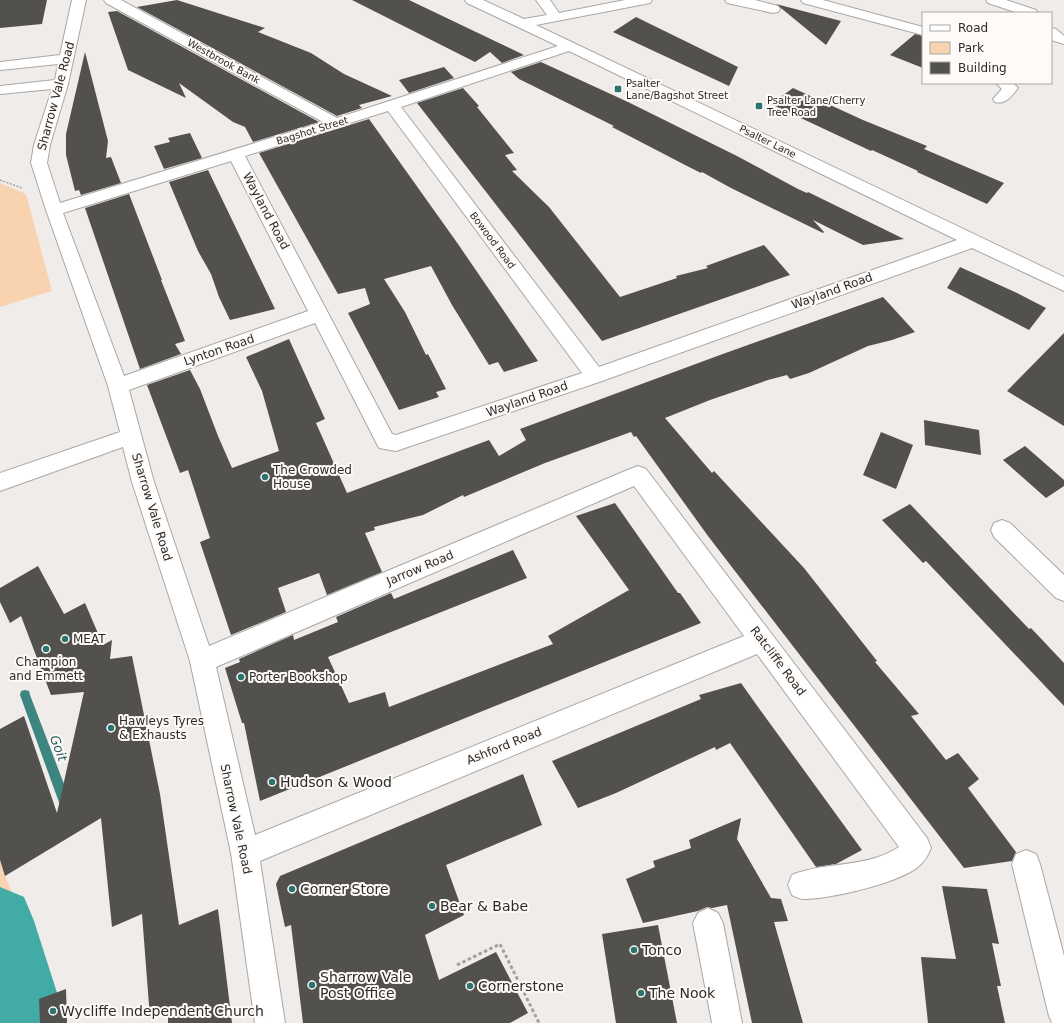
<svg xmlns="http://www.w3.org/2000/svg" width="1064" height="1023" font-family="'DejaVu Sans',sans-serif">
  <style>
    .green { fill: #f9d2af }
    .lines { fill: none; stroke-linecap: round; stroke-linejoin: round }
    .stream { fill: #3c8580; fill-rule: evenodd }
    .river { fill: #43aba5; fill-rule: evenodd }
    .building { fill: #53514e }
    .minor-casing { stroke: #aaa7a5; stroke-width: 2 }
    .path-far1 { stroke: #a4a2a1; stroke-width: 1.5; stroke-dasharray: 2 1.5; stroke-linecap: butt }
    .path { stroke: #a4a2a1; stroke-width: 3; stroke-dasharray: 3.5 2.5; stroke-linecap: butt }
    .minor { fill: #fff; fill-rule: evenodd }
    .poi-dot { fill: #2b746f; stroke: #fdfaf7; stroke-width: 1.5 }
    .labels { text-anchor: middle; stroke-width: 4; stroke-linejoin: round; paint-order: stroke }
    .far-street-label { font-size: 10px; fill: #2d2c2b; stroke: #fdfaf7 }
    .far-poi-label { font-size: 10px; fill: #2d2c2b; stroke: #fdfaf7; text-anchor: start }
    .street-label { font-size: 12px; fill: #2d2c2b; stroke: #fdfaf7 }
    .poi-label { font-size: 12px; fill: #2d2c2b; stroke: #fdfaf7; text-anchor: start }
    .water-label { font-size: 13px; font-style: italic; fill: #27605c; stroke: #fdfaf7 }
    .near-poi-label { font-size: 14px; fill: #2d2c2b; stroke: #fdfaf7; text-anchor: start }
  </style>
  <rect width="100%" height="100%" fill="#efecea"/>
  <g class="green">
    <polygon points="0,183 26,194 52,291 0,307"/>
    <polygon points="0,860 5,876 27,928 42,994 15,1023 0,974"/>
  </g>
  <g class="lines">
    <polygon class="stream" points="25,690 29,691 30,695 72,805 70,809 66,811 62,809 60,805 20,695 21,691"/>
    <polygon class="river" points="0,887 24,897 34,921 59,999 61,1023 0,1023"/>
  </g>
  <g class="building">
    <polygon points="0,0 47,0 42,24 0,28"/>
    <polygon points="177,0 265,28 258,32 311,53 344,74 392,96 359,105 362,108 337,116 137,7"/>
    <polygon points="352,0 409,0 524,55 502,63 490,52 475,62"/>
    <polygon points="776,4 841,21 826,45"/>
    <polygon points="117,11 319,122 253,142 245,127 233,122 179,83 186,98 128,70 108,12"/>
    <polygon points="636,17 738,67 729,86 613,32"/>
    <polygon points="915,34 923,36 923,68 890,55"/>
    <polygon points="85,52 108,141 106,158 111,157 121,183 81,195 79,190 75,191 66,155 66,134"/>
    <polygon points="541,62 628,102 737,156 798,189 807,193 808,192 904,239 863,245 813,220 824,232 823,233 731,188 702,172 701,173 687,166 612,127 614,126 519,79 511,72"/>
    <polygon points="444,67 454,78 409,93 399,80"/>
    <polygon points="463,88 479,106 477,107 514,153 505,155 517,170 512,171 549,207 620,297 677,278 676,276 708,268 706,266 764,245 790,275 602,341 417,103"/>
    <polygon points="793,88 863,120 927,146 924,149 1004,183 987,204 917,172 918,171 872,150 871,151 771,104"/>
    <polygon points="369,119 458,244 538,361 504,372 498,362 489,365 452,305 431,266 384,279 405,312 426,355 428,354 446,389 436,392 439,397 399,410 348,313 370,304 365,288 338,294 259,153"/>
    <polygon points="190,133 202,158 164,169 154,146 170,142 168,138"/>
    <polygon points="208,170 275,309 230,320 219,297 211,274 198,251 169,182"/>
    <polygon points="129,194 162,280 161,280 185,341 175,344 181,354 140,369 85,208"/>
    <polygon points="960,267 1017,293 1046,308 1029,330 947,288"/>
    <polygon points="883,297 915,332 892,340 868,346 809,373 790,379 787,375 768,380 710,400 665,418 712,473 714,471 804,568 877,661 875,662 919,714 911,716 946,760 958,753 979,779 968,788 1016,852 1012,861 964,868 708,536 636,436 634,437 631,432 545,463 464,497 463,495 423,515 374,527 375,530 365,533 382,572 327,595 319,573 278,588 286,612 231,635 200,542 210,538 188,470 180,473 147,385 190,370 200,389 218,436 232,468 279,451 262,391 246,357 289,339 325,419 316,423 347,493 489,440 499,456 526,440 520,429 720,355"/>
    <polygon points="1064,333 1064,426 1007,391"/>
    <polygon points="924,420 979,430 981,455 925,445"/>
    <polygon points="881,432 913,445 896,489 863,475"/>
    <polygon points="1025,446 1064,480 1064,486 1046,498 1003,460"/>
    <polygon points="615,503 678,593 680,593 701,623 260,801 244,723 242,723 225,668 240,662 239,659 293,635 294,640 338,622 336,617 391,593 394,599 513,550 527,578 328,657 349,703 385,692 389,707 553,644 548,636 629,590 576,516"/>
    <polygon points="910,504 1029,629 1031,628 1064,663 1064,706 926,561 923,563 882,520"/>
    <polygon points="38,566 64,614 85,603 103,645 112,640 110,659 132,656 160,794 179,925 218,909 232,1023 168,1023 168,1011 150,1018 142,914 112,927 101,818 5,876 0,860 0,729 24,716 57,813 84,692 51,695 21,616 10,623 0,602 0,588"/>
    <polygon points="741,683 758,707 862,850 836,864 816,867 730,743 716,750 715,747 616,793 578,808 552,761 701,699 699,695"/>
    <polygon points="523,774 542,825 446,865 464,915 425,935 439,980 496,952 528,1013 510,1023 303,1023 291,925 285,927 276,884 280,876"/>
    <polygon points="741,818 737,839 771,898 781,899 788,921 774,922 803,1023 752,1023 727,905 712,908 707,907 698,911 643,923 626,879 655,867 653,861 691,848 689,840"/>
    <polygon points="942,886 987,889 999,944 992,943 1001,986 997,986 1005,1023 928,1023 921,957 956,959"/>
    <polygon points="658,925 677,1023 616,1023 602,934"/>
    <polygon points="66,989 67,1023 40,1023 39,999"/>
  </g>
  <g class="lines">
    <g class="minor-casing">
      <g id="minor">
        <path d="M 72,0 L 86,0 L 68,84 L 50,145 L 47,163 L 60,203 L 323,122 L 106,3 L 104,0 L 121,0 L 337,118 L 558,46 L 467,3 L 465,0 L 483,0 L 524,19 L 547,15 L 536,0 L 550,0 L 559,13 L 625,0 L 652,0 L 650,3 L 645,4 L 536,25 L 1064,277 L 1064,291 L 972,248 L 602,381 L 396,451 L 379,448 L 315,323 L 129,390 L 154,482 L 209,646 L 630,469 L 638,466 L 646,469 L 927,838 L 931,848 C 928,855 925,861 919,866 C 900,883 830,899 804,899 C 800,899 796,897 792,895 L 788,885 L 792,875 C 826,861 865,869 899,847 L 757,654 L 260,861 L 285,1023 L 255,1023 L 231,853 L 190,661 L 132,482 L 123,447 L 0,491 L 0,473 L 120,432 L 108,386 L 46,210 L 31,163 L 34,145 L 52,89 L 0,94 L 0,86 L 55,80 L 58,64 L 0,70 L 0,62 L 60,55 ZM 569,51 L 957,240 L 599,367 L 401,107 ZM 388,111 L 582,373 L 396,435 L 392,434 L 245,156 ZM 231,161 L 308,311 L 124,376 L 63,213 ZM 634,486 L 744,636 L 255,835 L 216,667 Z"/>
        <polygon points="725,0 755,0 778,6 780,9 778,12 773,13 727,3"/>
        <polygon points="801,0 823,0 923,27 923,35 803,3"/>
        <polygon points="986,0 1006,0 1036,10 1038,13 1018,13 988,3"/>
        <polygon points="1051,28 1056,29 1064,36 1064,44 1051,40"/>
        <path d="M 996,83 L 1013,83 L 1018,88 C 1012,96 1005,105 995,102 L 993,99 L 1002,89 Z"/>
        <polygon points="1002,520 1010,523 1064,575 1064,601 1056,598 994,537 991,530 994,523"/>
        <polygon points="1026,850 1036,854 1040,864 1064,956 1064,1023 1052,1023 1049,1016 1012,864 1016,854"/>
        <polygon points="708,908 718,913 723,923 742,1023 712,1023 693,923 698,913"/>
      </g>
    </g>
    <polyline class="path-far1" points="0,180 22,188"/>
    <polyline class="path" points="457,965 500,944 539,1023"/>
    <use href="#minor" class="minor"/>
  </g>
  <g class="poi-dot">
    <rect x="614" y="85" width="8" height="8" rx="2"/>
    <rect x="755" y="102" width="8" height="8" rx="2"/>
    <circle cx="265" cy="477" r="4"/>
    <circle cx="65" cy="639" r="4"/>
    <circle cx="46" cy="649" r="4"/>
    <circle cx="241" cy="677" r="4"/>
    <circle cx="111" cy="728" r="4"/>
    <circle cx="272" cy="782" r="4"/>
    <circle cx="292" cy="889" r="4"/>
    <circle cx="432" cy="906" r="4"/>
    <circle cx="634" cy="950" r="4"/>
    <circle cx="312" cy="985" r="4"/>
    <circle cx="470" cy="986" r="4"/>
    <circle cx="641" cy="993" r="4"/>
    <circle cx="53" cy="1011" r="4"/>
  </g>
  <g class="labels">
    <g class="far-street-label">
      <text transform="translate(224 61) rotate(29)" y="4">Westbrook Bank</text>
      <text transform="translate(312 130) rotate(-17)" y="4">Bagshot Street</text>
      <text transform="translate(768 141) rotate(26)" y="4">Psalter Lane</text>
      <text transform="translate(493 240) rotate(53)" y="4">Bowood Road</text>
    </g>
    <g class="far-poi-label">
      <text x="626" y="87">Psalter<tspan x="626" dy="12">Lane/Bagshot Street</tspan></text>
      <text x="767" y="104">Psalter Lane/Cherry<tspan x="767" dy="12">Tree Road</tspan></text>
    </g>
    <g class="street-label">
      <text transform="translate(56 96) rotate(-75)" y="4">Sharrow Vale Road</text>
      <text transform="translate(266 211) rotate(62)" y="4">Wayland Road</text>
      <text transform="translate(832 291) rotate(-20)" y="4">Wayland Road</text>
      <text transform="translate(219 350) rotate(-19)" y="4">Lynton Road</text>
      <text transform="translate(527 399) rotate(-19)" y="4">Wayland Road</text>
      <text transform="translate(152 507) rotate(73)" y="4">Sharrow Vale Road</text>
      <text transform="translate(420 568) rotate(-23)" y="4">Jarrow Road</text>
      <text transform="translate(778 661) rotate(53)" y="4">Ratcliffe Road</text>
      <text transform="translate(504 746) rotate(-22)" y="4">Ashford Road</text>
      <text transform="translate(236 819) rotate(78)" y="4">Sharrow Vale Road</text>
    </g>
    <g class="poi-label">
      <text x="273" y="474">The Crowded<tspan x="273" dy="14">House</tspan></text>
      <text x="73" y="643">MEAT</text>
      <text x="46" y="666" text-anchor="middle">Champion<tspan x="46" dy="14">and Emmett</tspan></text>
      <text x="249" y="681">Porter Bookshop</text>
      <text x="119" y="725">Hawleys Tyres<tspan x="119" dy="14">&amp; Exhausts</tspan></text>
    </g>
    <g class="water-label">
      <text transform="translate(59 748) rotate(70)" y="5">Goit</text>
    </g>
    <g class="near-poi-label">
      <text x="280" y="787">Hudson &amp; Wood</text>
      <text x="300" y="894">Corner Store</text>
      <text x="440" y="911">Bear &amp; Babe</text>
      <text x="642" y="955">Tonco</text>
      <text x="320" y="982">Sharrow Vale<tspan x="320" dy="16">Post Office</tspan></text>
      <text x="478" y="991">Cornerstone</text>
      <text x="649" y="998">The Nook</text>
      <text x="61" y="1016">Wycliffe Independent Church</text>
    </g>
  </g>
  <rect x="922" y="12" width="130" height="72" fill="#fdfaf7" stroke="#aaa8a5"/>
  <rect x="930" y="25" width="20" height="6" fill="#ffffff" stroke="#aaa8a5"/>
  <text x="958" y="32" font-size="12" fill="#2d2c2b">Road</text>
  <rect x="930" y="42" width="20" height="12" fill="#f9d2af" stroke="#aaa8a5"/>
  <text x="958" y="52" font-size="12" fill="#2d2c2b">Park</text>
  <rect x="930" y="62" width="20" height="12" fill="#53514e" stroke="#aaa8a5"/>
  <text x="958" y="72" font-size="12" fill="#2d2c2b">Building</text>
</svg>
